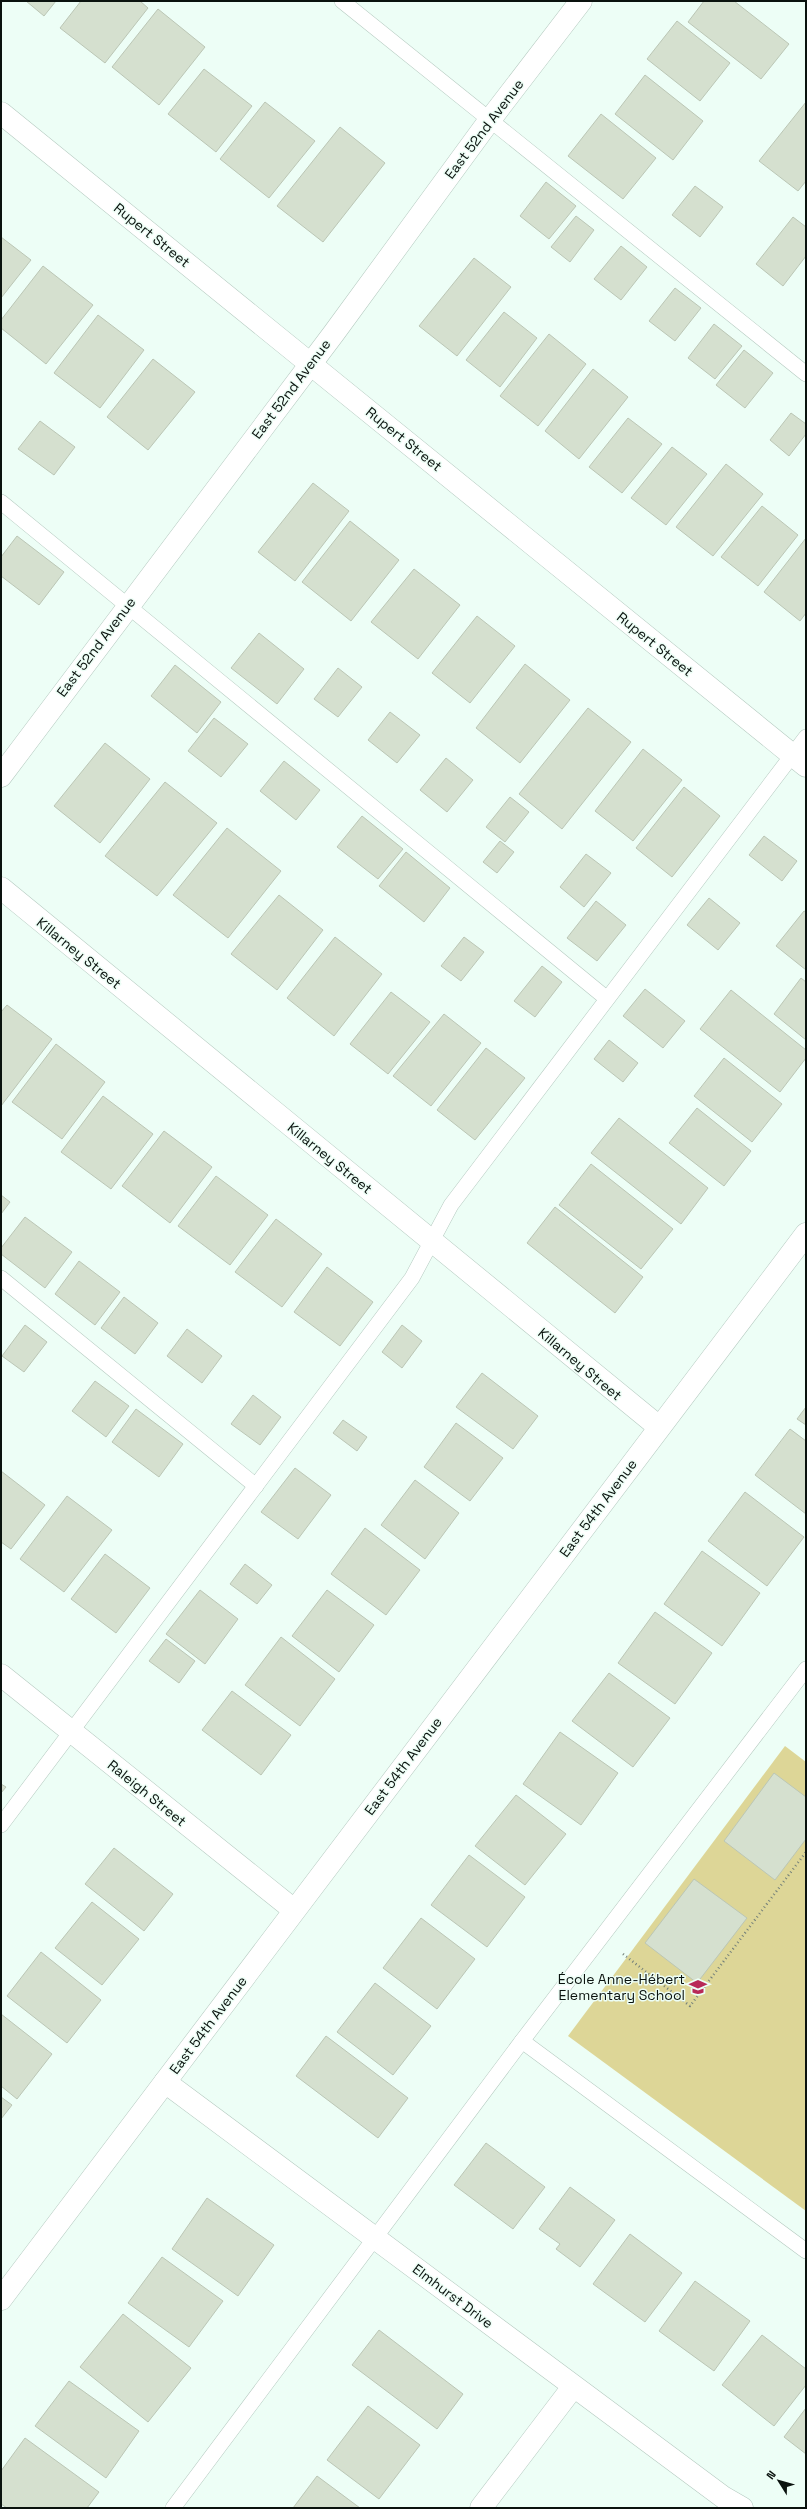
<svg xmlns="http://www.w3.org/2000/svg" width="807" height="2509" font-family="'Space Grotesk',sans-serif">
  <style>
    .pitch { fill: #ddd697 }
    .building { fill: #d5e0cf; stroke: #bbc6b5 }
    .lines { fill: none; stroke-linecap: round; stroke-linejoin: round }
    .service-casing { stroke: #b5cac0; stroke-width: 16 }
    .minor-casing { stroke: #b5cac0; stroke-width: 23 }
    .tertiary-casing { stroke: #b5cac0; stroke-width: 23 }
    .path { stroke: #74807a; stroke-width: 2.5; stroke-dasharray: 1 3; stroke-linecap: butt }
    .service { stroke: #fff; stroke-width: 15 }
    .minor { stroke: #fff; stroke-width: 22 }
    .tertiary { stroke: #fff; stroke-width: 22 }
    .labels { text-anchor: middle; stroke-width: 3; stroke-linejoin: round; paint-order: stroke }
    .street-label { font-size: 14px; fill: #0a120e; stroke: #edfef6 }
    .poi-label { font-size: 14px; fill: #0a120e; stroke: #edfef6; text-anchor: end }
  </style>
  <rect width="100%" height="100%" fill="#edfef6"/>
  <polygon class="pitch" points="785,1746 806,1762 806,2211 568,2036"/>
  <g class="building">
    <polygon points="26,1 56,1 44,16"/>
    <polygon points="81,1 140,1 148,8 105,63 60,28"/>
    <polygon points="704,1 734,1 789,44 761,79 688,22"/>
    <polygon points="158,9 205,47 159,105 112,67"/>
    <polygon points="677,21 730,63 700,101 647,59"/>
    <polygon points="204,69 252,106 216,152 168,114"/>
    <polygon points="645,75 703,121 673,160 615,114"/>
    <polygon points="265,102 315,141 269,198 220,159"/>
    <polygon points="806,102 806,181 798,191 759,161"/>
    <polygon points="601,114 656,158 623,199 568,156"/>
    <polygon points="340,127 385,163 323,242 277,206"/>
    <polygon points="546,182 576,206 549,239 520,216"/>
    <polygon points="695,186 723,207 700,237 672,215"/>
    <polygon points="576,216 594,230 570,262 551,247"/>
    <polygon points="793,217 806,227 806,256 783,286 756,264"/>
    <polygon points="1,237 31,260 1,298"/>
    <polygon points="621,246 647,267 621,300 594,279"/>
    <polygon points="474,258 511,287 457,356 419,326"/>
    <polygon points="43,266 93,305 46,364 1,328 1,320"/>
    <polygon points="675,288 701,308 675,341 649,321"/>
    <polygon points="504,312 537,338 500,387 466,360"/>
    <polygon points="98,315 144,350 100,408 54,373"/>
    <polygon points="714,324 742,346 715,379 688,358"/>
    <polygon points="549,334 586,364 538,426 500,396"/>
    <polygon points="744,350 773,373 745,408 716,385"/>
    <polygon points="153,359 195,392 148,450 107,417"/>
    <polygon points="593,369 628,397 579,459 545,431"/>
    <polygon points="791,413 806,424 806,434 789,456 770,440"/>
    <polygon points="628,418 662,444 622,493 589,467"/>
    <polygon points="40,421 75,447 54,475 18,449"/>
    <polygon points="672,447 707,474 666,525 631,498"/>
    <polygon points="726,464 763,494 713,556 676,527"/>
    <polygon points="313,483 349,511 295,581 258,552"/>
    <polygon points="762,506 798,535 758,586 721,557"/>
    <polygon points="350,521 399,560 351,621 302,582"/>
    <polygon points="17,536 64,572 39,605 1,576 1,557"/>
    <polygon points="806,538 806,613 800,621 764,592"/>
    <polygon points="414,569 460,605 418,659 371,622"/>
    <polygon points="477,616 515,646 470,703 432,673"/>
    <polygon points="259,633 304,669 277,704 231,668"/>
    <polygon points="525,664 570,700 520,763 476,728"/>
    <polygon points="175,665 221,702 197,733 151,696"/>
    <polygon points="338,668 362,687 338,717 314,699"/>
    <polygon points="588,708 631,742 562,829 519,794"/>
    <polygon points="390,712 420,735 397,763 368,740"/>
    <polygon points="214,718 248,744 221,777 188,751"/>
    <polygon points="105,743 150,779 100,843 54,806"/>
    <polygon points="643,749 682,780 633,841 595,811"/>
    <polygon points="446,758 473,780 447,812 420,790"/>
    <polygon points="284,761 320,790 296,820 260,791"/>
    <polygon points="165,782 217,823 157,896 105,856"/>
    <polygon points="684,787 720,816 672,877 636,848"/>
    <polygon points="510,797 529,812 505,842 486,827"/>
    <polygon points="362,816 403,849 378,879 337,847"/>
    <polygon points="227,828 281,871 228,938 173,895"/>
    <polygon points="764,836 797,861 782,881 749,855"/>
    <polygon points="500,841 514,852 497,873 483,862"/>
    <polygon points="406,852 450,888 424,922 379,886"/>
    <polygon points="586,854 611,873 584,907 560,887"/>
    <polygon points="279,895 323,930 277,990 231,954"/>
    <polygon points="709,898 740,923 718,950 687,925"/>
    <polygon points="596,901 626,925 597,961 567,938"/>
    <polygon points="804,911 806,912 806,970 776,946"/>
    <polygon points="335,937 382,974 334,1036 287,998"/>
    <polygon points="464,937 484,952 461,981 441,966"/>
    <polygon points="542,966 562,982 535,1017 514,1001"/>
    <polygon points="801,978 806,982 806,1040 774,1014"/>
    <polygon points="645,989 685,1021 663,1048 623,1016"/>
    <polygon points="731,990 806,1050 806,1058 780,1092 700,1029"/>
    <polygon points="391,992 430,1022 388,1074 350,1044"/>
    <polygon points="7,1005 52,1039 1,1106 1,1012"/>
    <polygon points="444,1014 481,1043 431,1106 393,1076"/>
    <polygon points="609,1040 638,1063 623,1082 594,1059"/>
    <polygon points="56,1044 105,1082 62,1139 12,1102"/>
    <polygon points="486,1048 525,1078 475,1140 437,1110"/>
    <polygon points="724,1058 782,1104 752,1142 694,1096"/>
    <polygon points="103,1096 153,1134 111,1189 61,1152"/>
    <polygon points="697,1108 751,1151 724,1186 669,1143"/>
    <polygon points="619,1118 708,1188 681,1224 591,1153"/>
    <polygon points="164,1131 212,1167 170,1223 122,1186"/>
    <polygon points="591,1164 673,1229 641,1269 559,1205"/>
    <polygon points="216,1176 268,1215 230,1265 178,1226"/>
    <polygon points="1,1195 10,1202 1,1214"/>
    <polygon points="555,1207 643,1277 615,1313 527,1243"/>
    <polygon points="25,1217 72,1252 45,1288 1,1254 1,1248"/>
    <polygon points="276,1219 322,1254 282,1307 235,1272"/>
    <polygon points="79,1261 120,1292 95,1325 55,1294"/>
    <polygon points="327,1267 373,1302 340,1346 294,1312"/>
    <polygon points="124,1297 158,1323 135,1354 101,1328"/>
    <polygon points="25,1325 47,1342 24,1372 2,1356"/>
    <polygon points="402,1325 422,1341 402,1368 382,1352"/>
    <polygon points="187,1329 222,1356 202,1383 167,1356"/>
    <polygon points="482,1373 538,1416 513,1449 456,1407"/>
    <polygon points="95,1381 129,1406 106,1437 72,1411"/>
    <polygon points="253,1395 281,1417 260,1445 231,1424"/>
    <polygon points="806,1407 806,1425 797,1419"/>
    <polygon points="136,1409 183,1444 159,1477 112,1442"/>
    <polygon points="343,1420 367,1437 357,1451 333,1433"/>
    <polygon points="456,1423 503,1458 470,1501 424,1467"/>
    <polygon points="790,1429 806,1441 806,1514 755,1475"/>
    <polygon points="295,1468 331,1495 298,1539 261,1512"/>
    <polygon points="1,1471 45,1505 11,1549 1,1542"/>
    <polygon points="415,1480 459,1513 425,1559 381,1525"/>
    <polygon points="745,1492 804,1537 767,1586 708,1541"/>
    <polygon points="67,1496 112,1530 64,1592 20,1559"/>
    <polygon points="365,1528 420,1570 386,1615 331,1574"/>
    <polygon points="702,1551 760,1593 722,1646 664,1604"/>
    <polygon points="105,1554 150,1588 116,1633 71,1599"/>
    <polygon points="245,1564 272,1585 257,1604 230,1584"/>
    <polygon points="200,1590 238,1619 205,1664 166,1634"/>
    <polygon points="327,1590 374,1625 339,1672 292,1636"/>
    <polygon points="655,1612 712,1653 675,1704 618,1663"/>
    <polygon points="281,1637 335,1679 300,1726 245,1685"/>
    <polygon points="166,1639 195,1661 179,1683 149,1661"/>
    <polygon points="609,1673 670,1718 633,1767 572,1721"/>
    <polygon points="232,1691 291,1735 261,1775 202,1730"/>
    <polygon points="560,1732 618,1773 581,1825 523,1784"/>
    <polygon points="774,1773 806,1797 806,1839 775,1880 724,1841"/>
    <polygon points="1,1784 6,1787 1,1793"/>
    <polygon points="516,1795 566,1834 525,1885 475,1846"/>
    <polygon points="114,1848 173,1894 144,1931 85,1884"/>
    <polygon points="469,1855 525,1897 487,1947 431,1905"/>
    <polygon points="694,1879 747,1918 697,1983 645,1943"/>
    <polygon points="92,1902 139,1939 102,1985 55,1948"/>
    <polygon points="421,1918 475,1959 437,2009 383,1968"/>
    <polygon points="41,1952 101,2000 67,2043 7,1996"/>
    <polygon points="375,1983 431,2026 393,2075 337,2032"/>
    <polygon points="1,2014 52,2054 17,2099 1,2086"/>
    <polygon points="326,2036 408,2098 378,2138 296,2076"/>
    <polygon points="1,2097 12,2105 1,2119"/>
    <polygon points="486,2143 545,2187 513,2229 454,2185"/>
    <polygon points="570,2187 615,2220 580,2267 556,2249 560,2244 539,2229"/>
    <polygon points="207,2198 274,2245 238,2296 172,2249"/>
    <polygon points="630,2234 682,2273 645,2322 593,2284"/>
    <polygon points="162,2257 223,2301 189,2347 128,2303"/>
    <polygon points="695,2281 750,2321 714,2371 659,2331"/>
    <polygon points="123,2314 191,2368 148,2422 80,2367"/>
    <polygon points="379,2330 463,2394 437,2429 352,2365"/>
    <polygon points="762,2335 806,2369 806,2385 774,2426 722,2385"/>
    <polygon points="69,2381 139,2431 106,2478 35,2426"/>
    <polygon points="368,2406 420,2445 379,2499 327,2460"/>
    <polygon points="806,2408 806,2454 784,2437"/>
    <polygon points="25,2438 99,2492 87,2508 7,2508 1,2504 1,2471"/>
    <polygon points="317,2476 360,2508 293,2508"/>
  </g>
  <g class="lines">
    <g class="service-casing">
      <g id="service">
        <polyline points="342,1 806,374"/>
        <polyline points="1,502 606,998"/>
        <polyline points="1,1278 256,1486"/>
        <polyline points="1,1825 412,1278 451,1205 806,737"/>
        <polyline points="522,2041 806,2251"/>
        <polyline points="173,2508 522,2041 806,1669"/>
      </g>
    </g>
    <g class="minor-casing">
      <g id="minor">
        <polyline points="1,113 806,766"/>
        <polyline points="1,776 334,333 489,121 581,1"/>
        <polyline points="1,888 659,1427"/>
        <polyline points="1,1675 294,1910"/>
        <polyline points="165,2082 723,2497 742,2508"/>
        <polyline points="481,2508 573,2387"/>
      </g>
    </g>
    <g class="tertiary-casing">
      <polyline id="tertiary" points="1,2299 806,1234"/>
    </g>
    <polyline class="path" points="623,1954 690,2006 806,1852"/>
    <use href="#service" class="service"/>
    <use href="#minor" class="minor"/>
    <use href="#tertiary" class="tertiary"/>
  </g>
  <defs>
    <g id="school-bare" transform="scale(1.38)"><path d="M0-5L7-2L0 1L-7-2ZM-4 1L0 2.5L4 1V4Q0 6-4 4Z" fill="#b82957" stroke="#edfef6" stroke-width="2.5" paint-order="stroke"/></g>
  </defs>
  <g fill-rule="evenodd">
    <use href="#school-bare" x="698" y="1987"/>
  </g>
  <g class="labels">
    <g class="street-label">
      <text transform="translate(484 129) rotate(-53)" y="5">East 52nd Avenue</text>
      <text transform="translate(152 235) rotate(39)" y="5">Rupert Street</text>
      <text transform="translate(291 389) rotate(-53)" y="5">East 52nd Avenue</text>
      <text transform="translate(404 439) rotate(39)" y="5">Rupert Street</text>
      <text transform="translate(655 644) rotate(39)" y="5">Rupert Street</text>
      <text transform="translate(96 647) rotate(-53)" y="5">East 52nd Avenue</text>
      <text transform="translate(79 953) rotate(39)" y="5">Killarney Street</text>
      <text transform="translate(330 1158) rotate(39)" y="5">Killarney Street</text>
      <text transform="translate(580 1364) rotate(40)" y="5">Killarney Street</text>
      <text transform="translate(598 1508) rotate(-53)" y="5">East 54th Avenue</text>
      <text transform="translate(403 1766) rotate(-53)" y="5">East 54th Avenue</text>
      <text transform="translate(147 1793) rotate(39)" y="5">Raleigh Street</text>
      <text transform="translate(208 2025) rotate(-53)" y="5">East 54th Avenue</text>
      <text transform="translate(453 2296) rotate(37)" y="5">Elmhurst Drive</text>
    </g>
    <g class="poi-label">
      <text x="685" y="1984">École Anne-Hébert<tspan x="685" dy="16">Elementary School</tspan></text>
    </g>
  </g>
  <rect width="807" height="2509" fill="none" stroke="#0a120e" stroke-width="4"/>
  <g transform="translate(779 2481) rotate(307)" stroke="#edfef6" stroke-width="3" paint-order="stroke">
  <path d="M0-3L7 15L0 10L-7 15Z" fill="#0a120e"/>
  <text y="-6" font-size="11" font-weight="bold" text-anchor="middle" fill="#0a120e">N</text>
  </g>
</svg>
